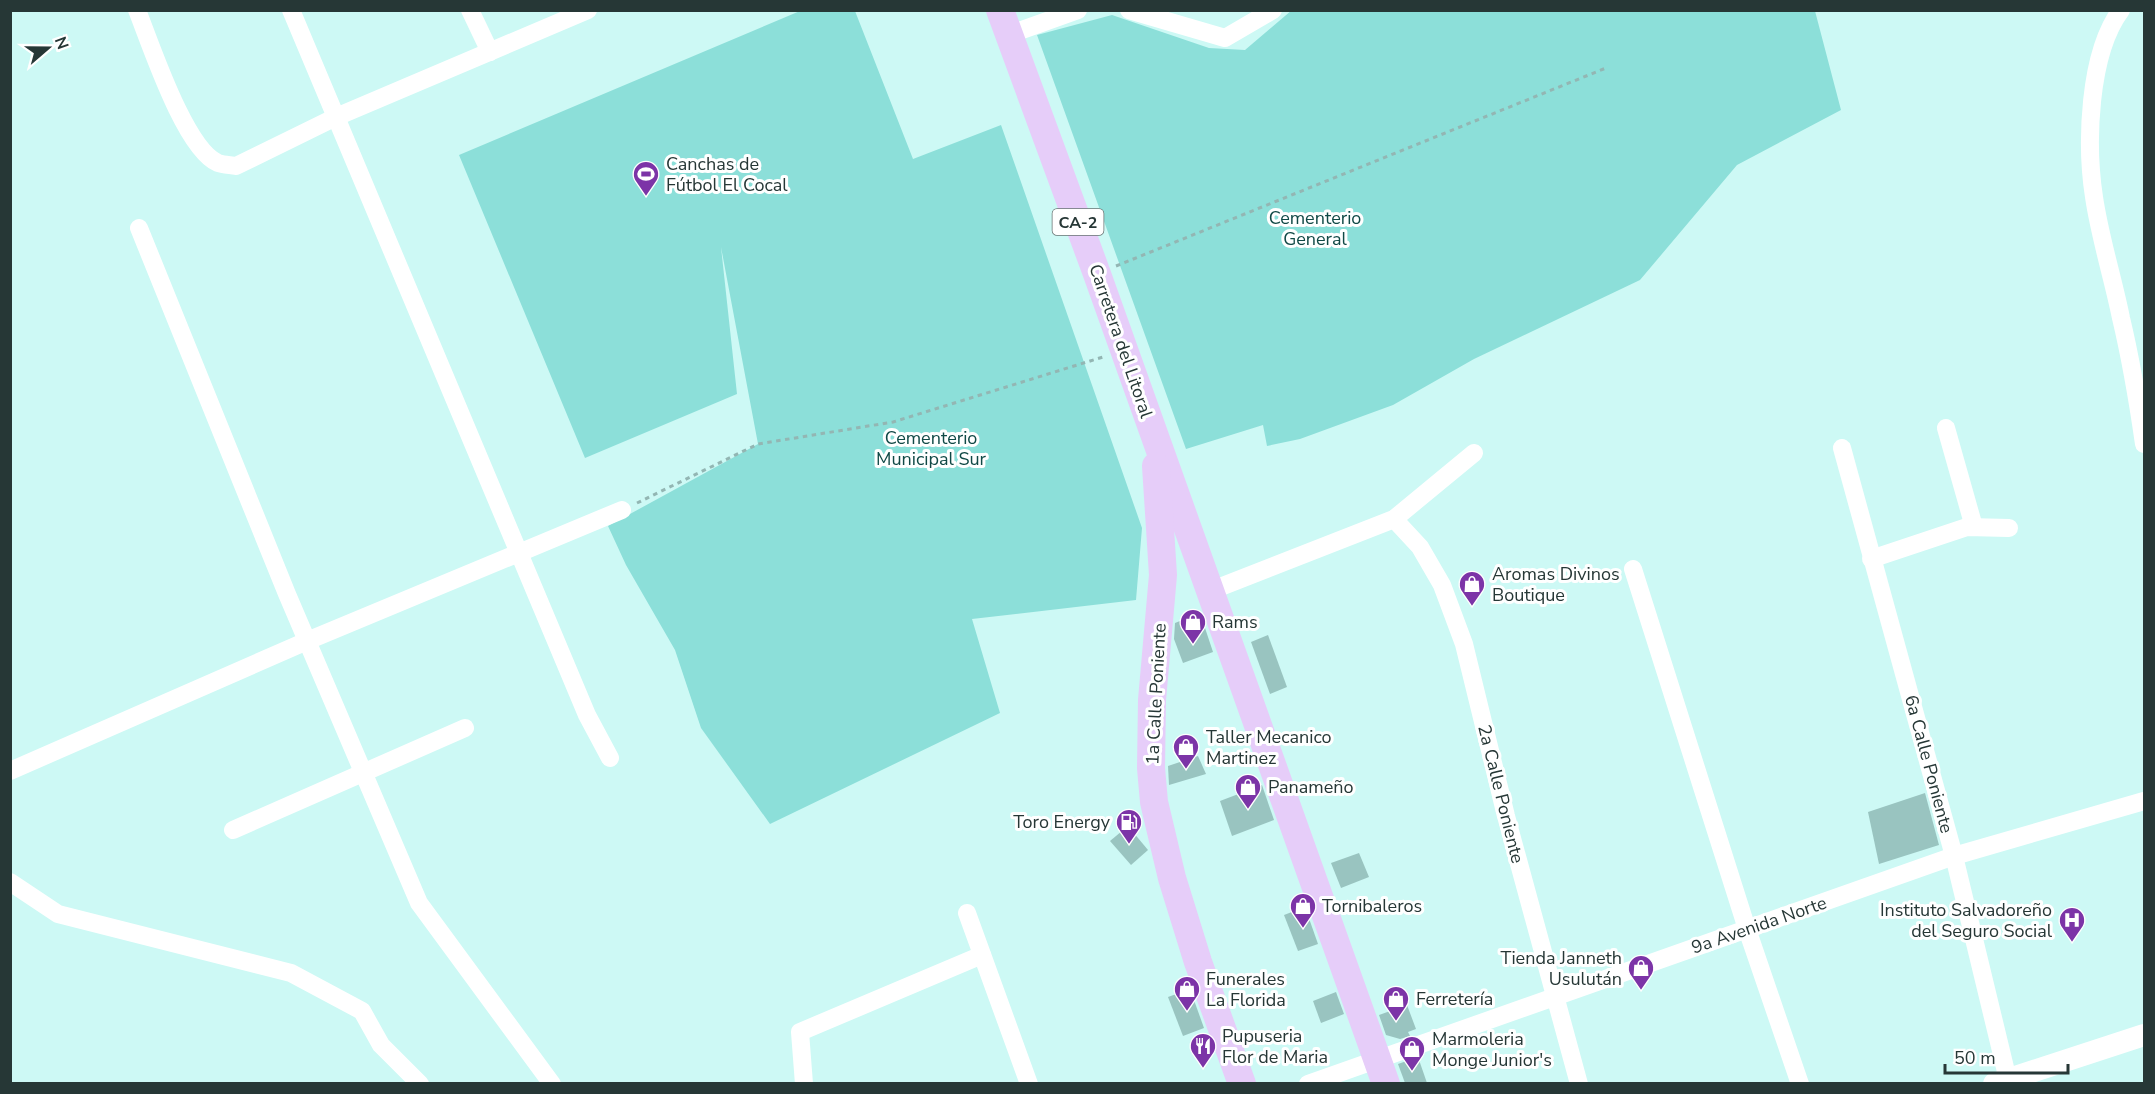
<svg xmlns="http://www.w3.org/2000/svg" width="2155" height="1094" font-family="'Nunito Sans',sans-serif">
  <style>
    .green { fill: #8cdfd9 }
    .building { fill: #99c4c0 }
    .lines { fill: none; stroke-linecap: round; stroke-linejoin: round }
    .path { stroke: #93b6b3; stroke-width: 3; stroke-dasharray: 4.5 4.5; stroke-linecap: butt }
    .minor { stroke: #fff; stroke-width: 18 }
    .tertiary { stroke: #fff; stroke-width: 22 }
    .primary { stroke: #e6cdf9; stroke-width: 28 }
    .labels { text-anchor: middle; stroke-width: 6; stroke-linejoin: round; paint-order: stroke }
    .shield { fill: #fff; stroke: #677372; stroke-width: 1.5 }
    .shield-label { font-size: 16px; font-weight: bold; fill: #263736 }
    .poi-label { font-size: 18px; fill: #263736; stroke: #fff; text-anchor: start }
    .park-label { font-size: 18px; fill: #104946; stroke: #fff }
    .street-label { font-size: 18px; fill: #263736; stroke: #fff }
  </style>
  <rect width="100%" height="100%" fill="#cdf9f5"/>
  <g class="green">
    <polygon points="1292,10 1815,11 1841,110 1737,165 1640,280 1474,359 1393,405 1300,439 1267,446 1263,425 1186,449 1037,35 1112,15 1209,48 1245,50"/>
    <polygon points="800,11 855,11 913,159 1001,125 1142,528 1136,600 972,619 1000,713 770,824 701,728 675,650 626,565 608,526 758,444 721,247 737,394 585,458 459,155"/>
  </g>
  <g class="building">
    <polygon points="1200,613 1213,652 1183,663 1174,639 1175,623"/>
    <polygon points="1268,635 1287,687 1270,694 1251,642"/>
    <polygon points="1198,756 1206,774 1169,785 1168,766"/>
    <polygon points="1262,785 1274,820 1232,836 1220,801"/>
    <polygon points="1925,793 1939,845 1879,864 1868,812"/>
    <polygon points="1128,826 1148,850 1131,865 1110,841"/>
    <polygon points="1359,853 1369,877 1341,888 1331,863"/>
    <polygon points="1305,907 1318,944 1298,951 1284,915"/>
    <polygon points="1190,989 1204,1028 1183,1036 1168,997"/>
    <polygon points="1336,992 1344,1014 1321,1023 1313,1001"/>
    <polygon points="1407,1005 1416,1029 1408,1032 1410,1036 1400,1039 1386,1035 1379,1015"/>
    <polygon points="1418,1057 1427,1083 1405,1083 1398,1064"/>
  </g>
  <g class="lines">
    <g class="path">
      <polyline points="1116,266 1606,68"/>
      <polyline points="637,503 758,444 893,422 1103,357"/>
    </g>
    <g class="minor">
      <path d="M 137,10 C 151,45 185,149 218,163 C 223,165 231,165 236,166 L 336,117 L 588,10"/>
      <polyline points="291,10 587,715 610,758"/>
      <polyline points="470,10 490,52"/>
      <polyline points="1129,10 1225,38 1273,10"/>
      <path d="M 2121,10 C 2088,54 2086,145 2094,197 C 2100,238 2113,278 2121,318 C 2131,360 2138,402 2144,444"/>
      <polyline points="1008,35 1078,10"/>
      <polyline points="139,228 287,594 419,903 552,1084"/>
      <polyline points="1946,428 1974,527"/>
      <polyline points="1842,448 1954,856 2009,1084"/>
      <polyline points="1394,519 1420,547 1442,585 1464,644 1506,816 1579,1084"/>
      <polyline points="1871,559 1967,527 2009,528"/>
      <polyline points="1633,569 1747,929 1800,1084"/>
      <polyline points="1210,591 1394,519 1474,453"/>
      <polyline points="10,771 307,641 622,510"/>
      <polyline points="233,830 465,728"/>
      <polyline points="10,882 58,914 291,973 362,1011 381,1045 420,1084"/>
      <polyline points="967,913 1029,1084"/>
      <polyline points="804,1084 800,1032 982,955"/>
      <polyline points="1308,1084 1954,856 2144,801"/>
    </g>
    <polyline class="tertiary" points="1994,1084 2144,1035"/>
    <g class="primary">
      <polyline points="1000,10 1097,274 1386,1084"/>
      <polyline points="1156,466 1163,575 1152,700 1151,768 1154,802 1172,878 1198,962 1242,1084"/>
    </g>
  </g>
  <defs>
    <g id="stadium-pin" transform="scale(1.35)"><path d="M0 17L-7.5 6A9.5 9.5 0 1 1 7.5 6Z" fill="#7c34a7" stroke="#fff"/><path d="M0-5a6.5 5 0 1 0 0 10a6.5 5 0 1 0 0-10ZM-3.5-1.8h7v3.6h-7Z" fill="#fff"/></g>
    <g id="shop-pin" transform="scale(1.35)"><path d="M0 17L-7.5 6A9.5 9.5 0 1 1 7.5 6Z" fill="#7c34a7" stroke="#fff"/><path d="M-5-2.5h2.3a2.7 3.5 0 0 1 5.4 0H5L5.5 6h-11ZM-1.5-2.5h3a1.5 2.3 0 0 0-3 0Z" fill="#fff"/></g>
    <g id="fuel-pin" transform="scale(1.35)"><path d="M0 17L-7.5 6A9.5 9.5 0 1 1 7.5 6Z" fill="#7c34a7" stroke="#fff"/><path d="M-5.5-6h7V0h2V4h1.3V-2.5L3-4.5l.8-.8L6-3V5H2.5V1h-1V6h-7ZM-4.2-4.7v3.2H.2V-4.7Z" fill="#fff"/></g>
    <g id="hospital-pin" transform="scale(1.35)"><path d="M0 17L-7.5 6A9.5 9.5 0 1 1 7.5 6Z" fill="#7c34a7" stroke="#fff"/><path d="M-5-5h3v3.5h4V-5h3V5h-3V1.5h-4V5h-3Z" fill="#fff"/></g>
    <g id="restaurant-pin" transform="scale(1.35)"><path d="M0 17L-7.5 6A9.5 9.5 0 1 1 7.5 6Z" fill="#7c34a7" stroke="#fff"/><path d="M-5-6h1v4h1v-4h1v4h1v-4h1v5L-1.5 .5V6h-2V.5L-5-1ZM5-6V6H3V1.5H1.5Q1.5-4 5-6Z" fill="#fff"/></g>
  </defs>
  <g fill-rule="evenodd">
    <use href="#stadium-pin" x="646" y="174"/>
    <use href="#shop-pin" x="1472" y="584"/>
    <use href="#shop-pin" x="1193" y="622"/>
    <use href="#shop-pin" x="1186" y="747"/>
    <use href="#shop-pin" x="1248" y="787"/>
    <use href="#fuel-pin" x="1129" y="822"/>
    <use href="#shop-pin" x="1303" y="906"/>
    <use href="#hospital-pin" x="2072" y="920"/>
    <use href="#shop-pin" x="1641" y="968"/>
    <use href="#shop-pin" x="1187" y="989"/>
    <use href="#shop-pin" x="1396" y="999"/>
    <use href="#restaurant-pin" x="1203" y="1046"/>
    <use href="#shop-pin" x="1412" y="1049"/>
  </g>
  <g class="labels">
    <rect class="shield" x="1052.5" y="209" width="51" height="26" rx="4.5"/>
    <g class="shield-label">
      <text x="1078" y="228">CA-2</text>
    </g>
    <g class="poi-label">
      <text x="666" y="170">Canchas de<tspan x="666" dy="21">Fútbol El Cocal</tspan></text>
      <text x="1492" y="580">Aromas Divinos<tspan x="1492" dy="21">Boutique</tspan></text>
      <text x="1212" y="628">Rams</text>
      <text x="1206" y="743">Taller Mecanico<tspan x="1206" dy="21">Martinez</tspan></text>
      <text x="1268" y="793">Panameño</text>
      <text x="1110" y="828" text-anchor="end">Toro Energy</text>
      <text x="1322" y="912">Tornibaleros</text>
      <text x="2052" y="916" text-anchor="end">Instituto Salvadoreño<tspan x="2052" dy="21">del Seguro Social</tspan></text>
      <text x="1622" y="964" text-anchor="end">Tienda Janneth<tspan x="1622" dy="21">Usulután</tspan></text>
      <text x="1206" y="985">Funerales<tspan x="1206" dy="21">La Florida</tspan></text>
      <text x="1416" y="1005">Ferretería</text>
      <text x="1222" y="1042">Pupuseria<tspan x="1222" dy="21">Flor de Maria</tspan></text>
      <text x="1432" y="1045">Marmoleria<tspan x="1432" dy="21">Monge Junior's</tspan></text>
    </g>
    <g class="park-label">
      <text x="1315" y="224">Cementerio<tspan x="1315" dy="21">General</tspan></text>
      <text x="931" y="444">Cementerio<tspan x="931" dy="21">Municipal Sur</tspan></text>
    </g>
    <g class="street-label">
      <text transform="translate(1121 341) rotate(71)" y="6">Carretera del Litoral</text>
      <text transform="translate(1156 694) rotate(-87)" y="6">1a Calle Poniente</text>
      <text transform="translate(1929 764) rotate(75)" y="6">6a Calle Poniente</text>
      <text transform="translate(1501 794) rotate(76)" y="6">2a Calle Poniente</text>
      <text transform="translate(1759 925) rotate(-19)" y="6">9a Avenida Norte</text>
    </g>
  </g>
  <rect width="2155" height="1094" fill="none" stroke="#263736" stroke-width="24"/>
  <g transform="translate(48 48) rotate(70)" stroke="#ffffff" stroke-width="4.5" paint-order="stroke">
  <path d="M0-4.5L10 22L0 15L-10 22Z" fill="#263736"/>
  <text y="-9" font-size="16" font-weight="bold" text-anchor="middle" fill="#263736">N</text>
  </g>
  <path d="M1945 1064v9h123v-9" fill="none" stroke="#263736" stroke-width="3"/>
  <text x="1954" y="1064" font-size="18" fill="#263736" stroke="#ffffff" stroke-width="4.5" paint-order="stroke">50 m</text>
</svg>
